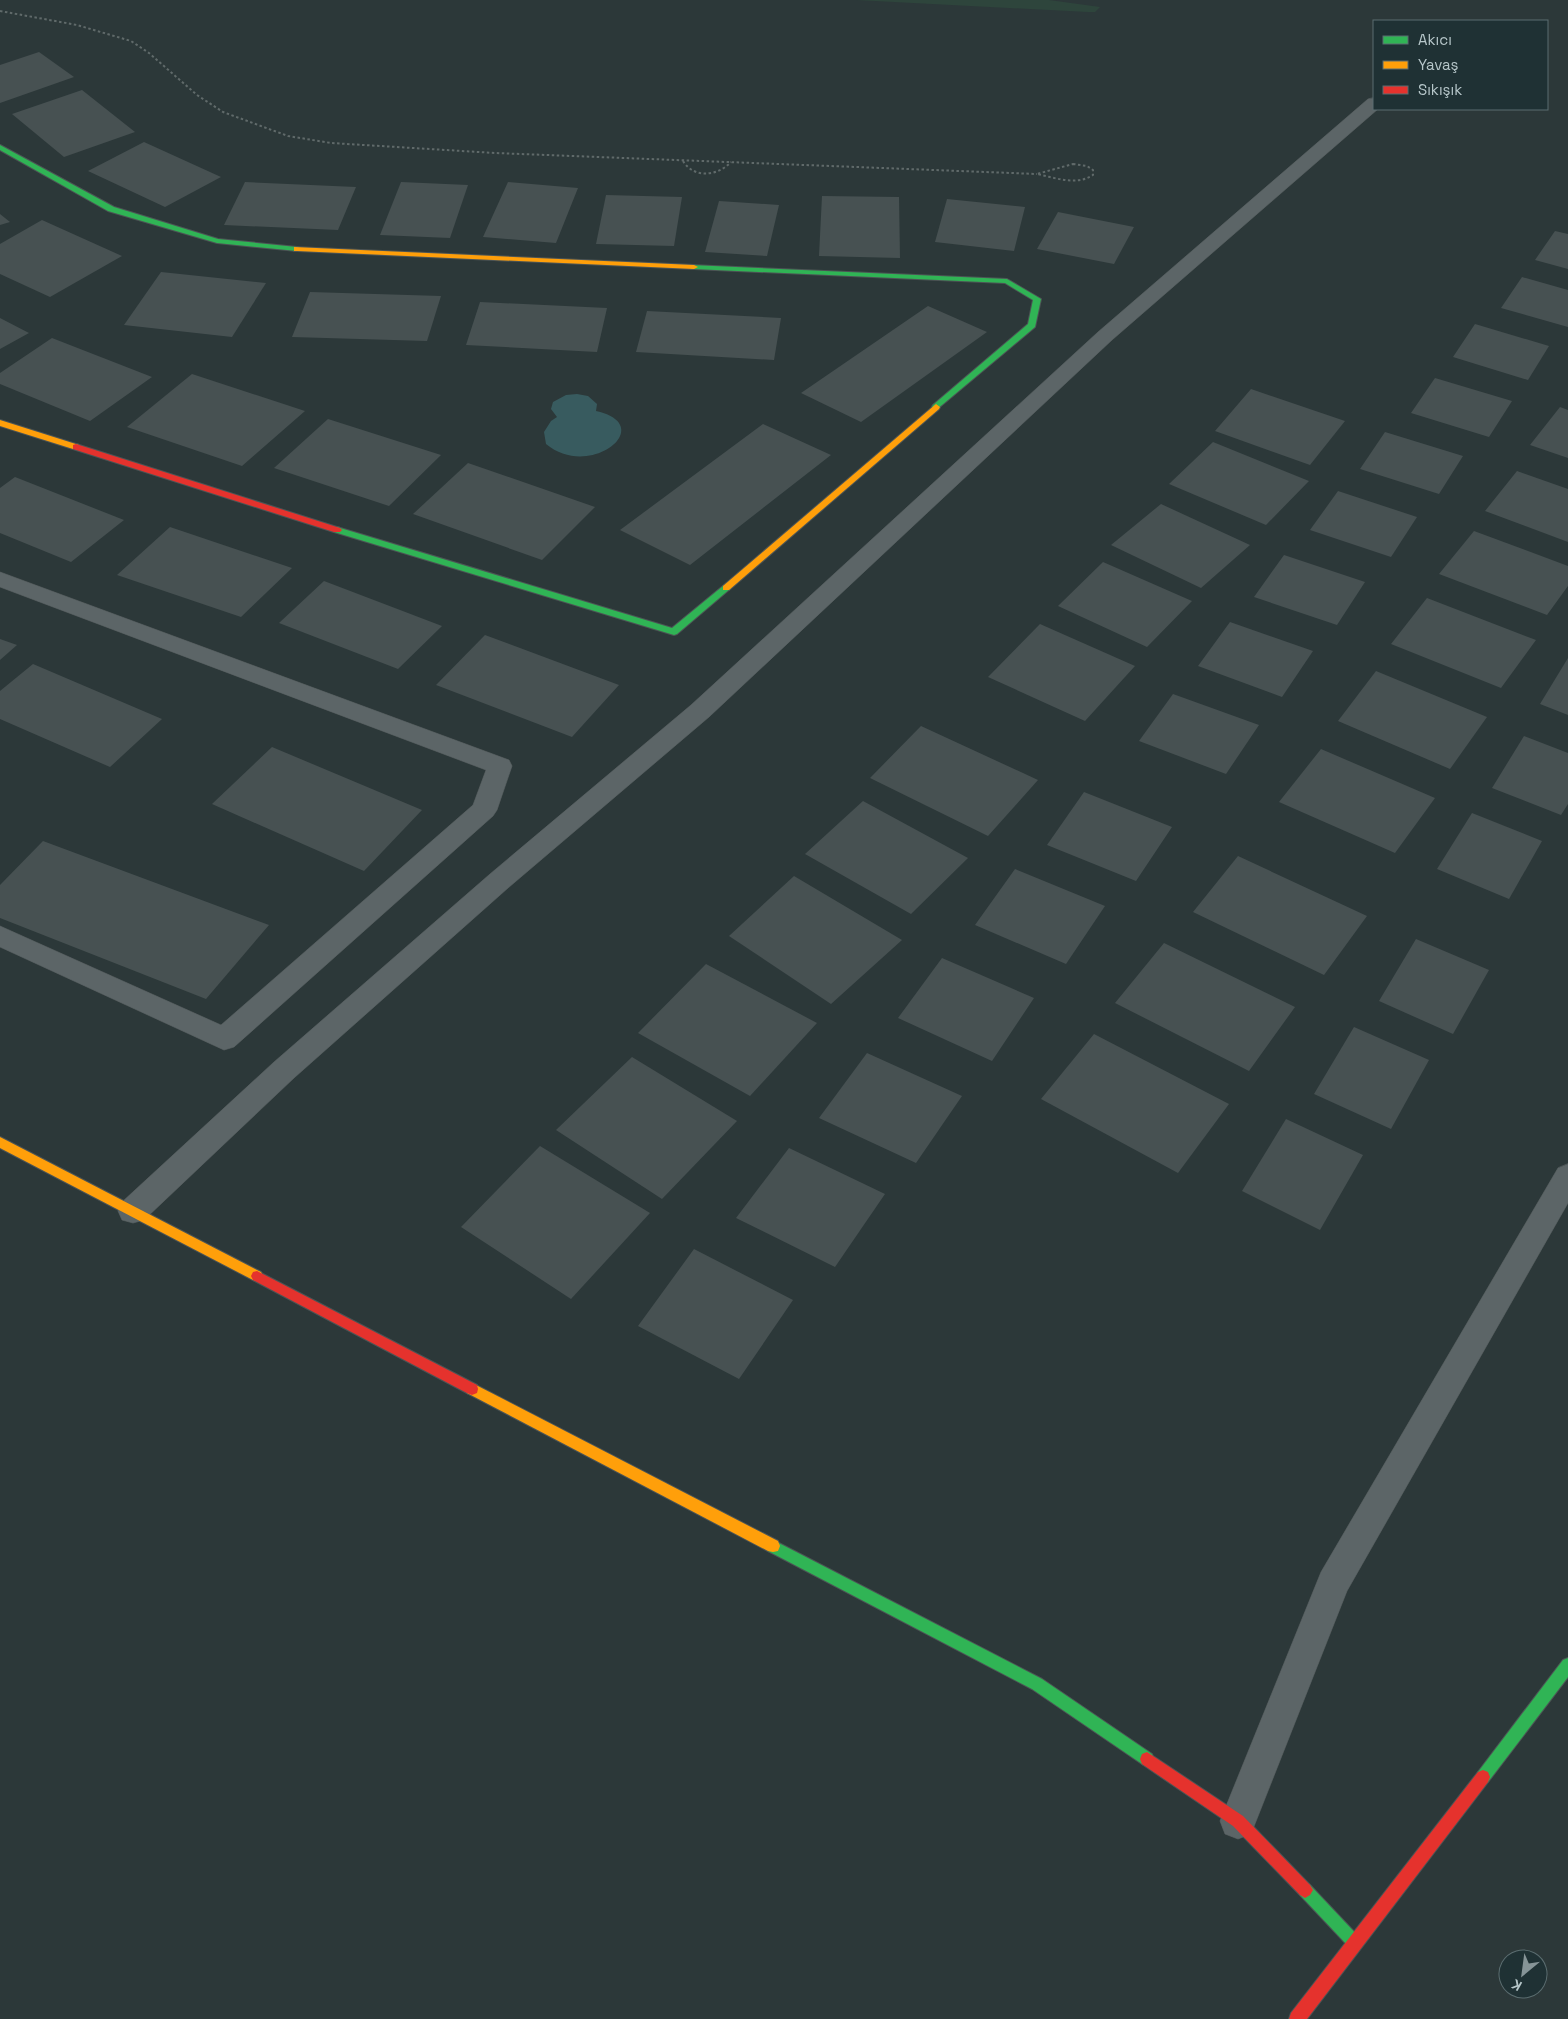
<svg xmlns="http://www.w3.org/2000/svg" width="1568" height="2019" font-family="'Space Grotesk',sans-serif">
  <style>
    .green { fill: #2e453c }
    .water { fill: #385b5f }
    .building { fill: #475152 }
    .lines { fill: none; stroke-linecap: round; stroke-linejoin: round }
    .street-casing { stroke: #4c5455; stroke-width: 1 }
    .fast-casing { stroke: #4c5455; stroke-width: 2 }
    .slow-casing { stroke: #4c5455; stroke-width: 2 }
    .jam-casing { stroke: #4c5455; stroke-width: 2 }
    .path { stroke: #606a6a; stroke-width: 2; stroke-dasharray: 2.5 2.5; stroke-linecap: butt }
    .street { fill: #5c6567; fill-rule: evenodd }
    .fast { fill: #30b455; fill-rule: evenodd }
    .slow { fill: #ff9f0a; fill-rule: evenodd }
    .jam { fill: #e5322d; fill-rule: evenodd }
  </style>
  <rect width="100%" height="100%" fill="#2c3839"/>
  <polygon class="green" points="856,0 1049,0 1100,7 1095,12 1088,12"/>
  <path class="water" d="M 577,394 L 588,396 L 597,404 L 596,411 C 659,425 590,481 546,444 L 544,432 L 551,421 L 557,417 L 551,409 L 553,402 L 566,395 Z"/>
  <g class="building">
    <polygon points="39,52 74,77 0,103 0,65"/>
    <polygon points="82,90 135,132 64,157 12,114"/>
    <polygon points="144,142 221,177 165,207 88,171"/>
    <polygon points="245,182 356,187 338,230 224,225"/>
    <polygon points="401,182 468,185 450,238 380,235"/>
    <polygon points="508,182 578,188 556,243 483,237"/>
    <polygon points="606,195 682,197 674,246 596,244"/>
    <polygon points="822,196 899,197 900,258 819,256"/>
    <polygon points="947,199 1025,207 1014,251 935,242"/>
    <polygon points="719,201 779,205 767,256 705,252"/>
    <polygon points="1058,212 1134,227 1114,264 1037,249"/>
    <polygon points="0,214 10,222 0,225"/>
    <polygon points="42,220 122,256 50,297 0,274 0,244"/>
    <polygon points="1555,231 1568,234 1568,269 1535,260"/>
    <polygon points="161,272 266,283 232,337 124,325"/>
    <polygon points="1522,277 1568,290 1568,327 1501,308"/>
    <polygon points="310,292 441,296 427,341 292,337"/>
    <polygon points="480,302 607,308 597,352 466,345"/>
    <polygon points="928,306 987,332 861,422 801,393"/>
    <polygon points="647,311 781,318 774,360 636,352"/>
    <polygon points="0,318 29,333 0,349"/>
    <polygon points="1475,324 1549,346 1528,380 1453,357"/>
    <polygon points="52,338 152,377 90,421 0,384 0,373"/>
    <polygon points="192,374 305,411 242,466 127,427"/>
    <polygon points="1435,378 1512,401 1489,437 1411,413"/>
    <polygon points="1251,389 1345,421 1310,465 1215,431"/>
    <polygon points="1560,407 1568,410 1568,458 1530,445"/>
    <polygon points="328,419 441,455 389,506 274,468"/>
    <polygon points="763,424 831,455 690,565 620,530"/>
    <polygon points="1385,432 1463,456 1439,494 1360,469"/>
    <polygon points="1213,442 1309,481 1266,525 1169,484"/>
    <polygon points="468,463 595,507 542,560 413,514"/>
    <polygon points="1517,471 1568,489 1568,542 1485,511"/>
    <polygon points="15,477 124,520 71,562 0,533 0,488"/>
    <polygon points="1338,491 1417,517 1391,557 1310,530"/>
    <polygon points="1161,504 1250,545 1201,588 1111,545"/>
    <polygon points="170,527 292,568 241,617 117,575"/>
    <polygon points="1474,531 1568,566 1568,586 1547,615 1439,574"/>
    <polygon points="1284,555 1365,582 1337,625 1254,597"/>
    <polygon points="1103,562 1192,601 1147,647 1058,606"/>
    <polygon points="324,581 442,626 398,669 279,623"/>
    <polygon points="1427,598 1536,640 1501,688 1391,644"/>
    <polygon points="1230,622 1313,651 1282,697 1198,666"/>
    <polygon points="1040,624 1135,666 1085,721 988,677"/>
    <polygon points="485,635 619,685 572,737 436,685"/>
    <polygon points="0,639 17,645 0,660"/>
    <polygon points="1568,658 1568,715 1540,704"/>
    <polygon points="33,664 162,719 110,767 0,719 0,691"/>
    <polygon points="1376,671 1487,717 1450,769 1338,721"/>
    <polygon points="1173,694 1259,725 1226,774 1139,741"/>
    <polygon points="921,726 1038,780 988,836 870,778"/>
    <polygon points="1524,736 1568,753 1568,804 1561,815 1492,788"/>
    <polygon points="272,747 422,810 364,871 212,804"/>
    <polygon points="1321,749 1435,798 1395,853 1279,802"/>
    <polygon points="1084,792 1172,827 1136,881 1047,845"/>
    <polygon points="863,801 968,858 911,914 805,854"/>
    <polygon points="1472,813 1542,841 1509,899 1437,869"/>
    <polygon points="43,841 269,925 206,999 0,918 0,885"/>
    <polygon points="1238,856 1367,916 1324,975 1193,912"/>
    <polygon points="1015,869 1105,906 1066,964 975,925"/>
    <polygon points="794,876 902,940 831,1004 729,936"/>
    <polygon points="1416,939 1489,970 1453,1034 1379,1001"/>
    <polygon points="1164,943 1295,1007 1249,1071 1115,1003"/>
    <polygon points="942,958 1034,998 992,1061 898,1018"/>
    <polygon points="706,964 817,1023 750,1096 638,1033"/>
    <polygon points="1354,1027 1429,1060 1391,1129 1314,1094"/>
    <polygon points="1094,1034 1229,1104 1178,1173 1041,1099"/>
    <polygon points="867,1053 962,1096 916,1163 819,1118"/>
    <polygon points="632,1057 737,1121 662,1199 556,1130"/>
    <polygon points="1286,1119 1363,1155 1320,1230 1242,1191"/>
    <polygon points="540,1146 650,1213 571,1299 461,1227"/>
    <polygon points="789,1148 885,1194 835,1267 736,1218"/>
    <polygon points="694,1249 793,1300 739,1379 638,1326"/>
  </g>
  <g class="lines">
    <g class="street-casing">
      <g id="street">
        <polygon points="1374,98 1374,109 1378,109 1112,340 709,717 508,888 294,1078 144,1220 133,1223 122,1220 118,1211 122,1202 274,1062 490,874 691,705 1098,332 1368,99"/>
        <polygon points="0,572 509,760 512,766 497,810 493,816 234,1047 224,1050 0,947 0,926 221,1025 473,805 486,770 0,587"/>
        <polygon points="1568,1164 1568,1203 1347,1591 1251,1834 1238,1839 1225,1834 1220,1821 1321,1572 1558,1168"/>
      </g>
    </g>
    <g class="fast-casing">
      <g id="fast">
        <polygon points="0,145 114,207 218,239 297,247 301,249 297,251 217,243 108,211 0,150"/>
        <polygon points="691,265 1007,279 1041,299 1035,327 936,410 932,407 933,405 1028,324 1033,300 1005,283 694,269 691,269"/>
        <polygon points="337,527 672,628 723,586 726,585 731,588 677,634 674,635 334,532 334,528"/>
        <polygon points="773,1540 1042,1679 1152,1754 1154,1759 1152,1764 1147,1766 1142,1764 1032,1689 768,1551 766,1546 768,1541"/>
        <polygon points="1568,1658 1568,1677 1488,1782 1483,1784 1478,1782 1476,1777 1478,1772 1563,1660"/>
        <polygon points="1305,1882 1310,1885 1360,1938 1363,1943 1360,1948 1355,1951 1350,1948 1300,1895 1297,1890 1300,1885"/>
      </g>
    </g>
    <g class="slow-casing">
      <g id="slow">
        <polygon points="294,247 694,265 698,267 694,269 297,251 294,251"/>
        <polygon points="936,404 940,407 939,409 729,590 723,590 723,586"/>
        <polygon points="0,420 79,445 80,447 79,449 73,449 0,426"/>
        <polygon points="0,1137 261,1272 263,1276 261,1280 257,1281 253,1280 0,1148"/>
        <polygon points="472,1383 778,1541 780,1546 778,1551 773,1552 768,1551 467,1393 466,1389 467,1385"/>
      </g>
    </g>
    <g class="jam-casing">
      <g id="jam">
        <polygon points="76,444 340,528 342,530 340,532 334,532 73,449 73,445"/>
        <polygon points="257,1271 477,1385 478,1389 477,1393 472,1395 467,1393 253,1280 251,1276 253,1272"/>
        <polygon points="1147,1752 1243,1816 1310,1885 1313,1890 1310,1895 1305,1898 1300,1895 1233,1826 1142,1764 1140,1759 1142,1754"/>
        <polygon points="1483,1770 1488,1772 1490,1777 1488,1782 1307,2019 1289,2019 1291,2013 1478,1772"/>
      </g>
    </g>
    <g class="path">
      <polyline points="0,11 77,25 131,41 149,53 197,95 223,112 288,136 331,143 495,153 1037,174"/>
      <path d="M 683,161 C 694,179 718,176 731,162"/>
      <path d="M 1073,164 L 1087,166 L 1093,170 L 1093,175 C 1076,186 1056,178 1037,174 Z"/>
    </g>
    <use href="#street" class="street"/>
    <use href="#fast" class="fast"/>
    <use href="#slow" class="slow"/>
    <use href="#jam" class="jam"/>
  </g>
  <rect x="1373" y="20" width="175" height="90" fill="#1f3134" stroke="#5b6d70"/>
  <rect x="1383" y="36" width="25" height="8" fill="#30b455" stroke="#5b6d70"/>
  <text x="1418" y="45" font-size="15" fill="#b6c6c9">Akıcı</text>
  <rect x="1383" y="61" width="25" height="8" fill="#ff9f0a" stroke="#5b6d70"/>
  <text x="1418" y="70" font-size="15" fill="#b6c6c9">Yavaş</text>
  <rect x="1383" y="86" width="25" height="8" fill="#e5322d" stroke="#5b6d70"/>
  <text x="1418" y="95" font-size="15" fill="#b6c6c9">Sıkışık</text>
  <g transform="translate(1523 1974) rotate(209)"><circle r="24" fill="#1f3134" stroke="#5b6d70"/>
  <path d="M0-4L9 19L0 12L-9 19Z" fill="#869497"/>
  <text y="-8" font-size="14" font-weight="bold" text-anchor="middle" fill="#b6c6c9">K</text>
  </g>
</svg>
